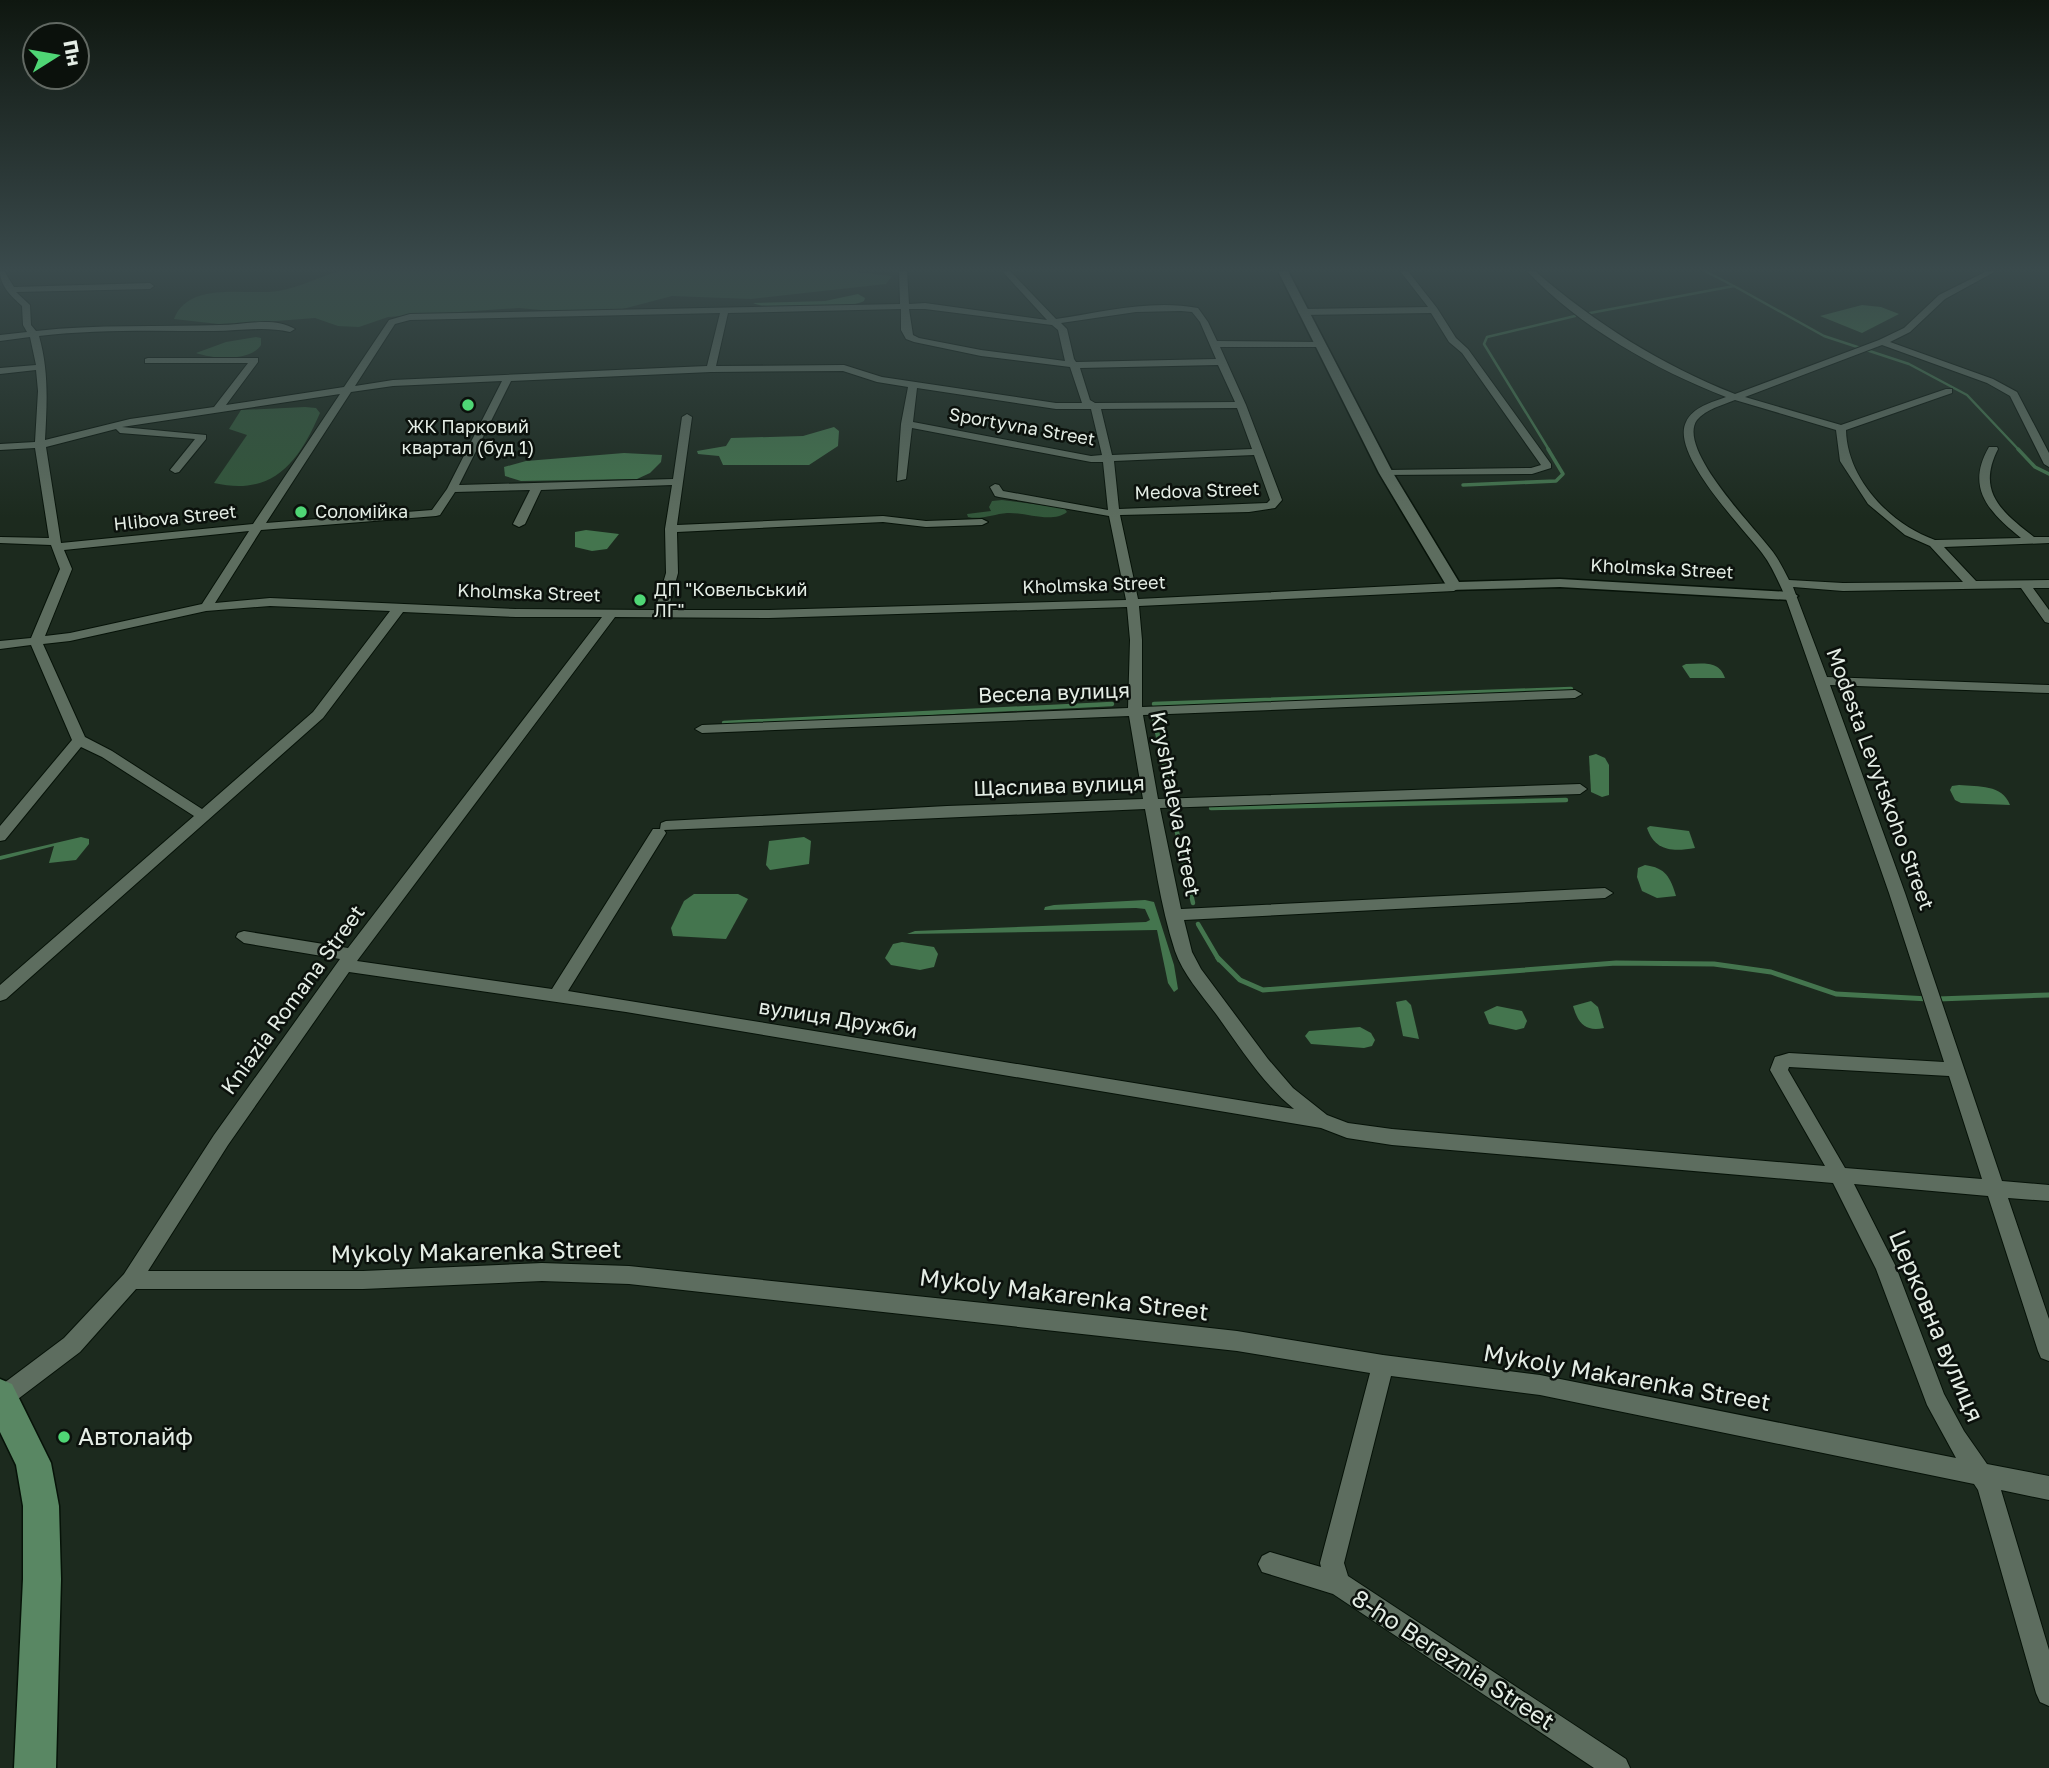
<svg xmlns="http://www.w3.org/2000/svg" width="2049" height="1768" font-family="'Golos Text',sans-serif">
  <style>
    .green { fill: #32573a }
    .water { fill: #44754e }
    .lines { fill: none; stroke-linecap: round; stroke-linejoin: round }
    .stream-far3 { stroke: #44754e; stroke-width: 2.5 }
    .stream-far2 { stroke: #44754e; stroke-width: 3.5 }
    .stream-far1 { stroke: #44754e; stroke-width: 4.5 }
    .stream { stroke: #44754e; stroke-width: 5 }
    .minor-casing { stroke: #061208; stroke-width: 2 }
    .tertiary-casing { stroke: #061208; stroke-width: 3 }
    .primary-casing { stroke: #061208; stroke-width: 3 }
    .minor { fill: #5d6d5f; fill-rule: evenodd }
    .tertiary { fill: #5d6d5f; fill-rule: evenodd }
    .primary { fill: #598763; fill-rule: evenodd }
    .poi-dot { fill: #4fd675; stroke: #0b110c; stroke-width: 2.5 }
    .labels { text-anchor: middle; stroke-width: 5; stroke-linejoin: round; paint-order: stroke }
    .far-poi-label { font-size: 18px; fill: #e4ede5; stroke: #0b110c; text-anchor: start }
    .far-street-label { font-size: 18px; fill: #e4ede5; stroke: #0b110c }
    .street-label { font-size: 21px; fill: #e4ede5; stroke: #0b110c }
    .near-street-label { font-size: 24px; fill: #e4ede5; stroke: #0b110c }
    .near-poi-label { font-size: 24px; fill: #e4ede5; stroke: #0b110c; text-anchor: start }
  </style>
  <rect width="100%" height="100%" fill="#1c2a1e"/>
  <g class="green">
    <path d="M 339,271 L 848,271 L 892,276 L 886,284 L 751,299 L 672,296 L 619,310 L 562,312 L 519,308 L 388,317 L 359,327 L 338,326 L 315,318 L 227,325 L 174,319 C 189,280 247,296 278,291 C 298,288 319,277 339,271 Z"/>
    <path d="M 256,337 L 261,338 L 261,345 C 250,362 213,359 196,353 L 226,342 Z"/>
    <path d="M 305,407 L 316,408 L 320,413 C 299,461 274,497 214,483 L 247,435 L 229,429 L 241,410 Z"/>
    <path d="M 1002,500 L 1064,508 L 1067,512 C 1052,524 1025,512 1007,513 C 994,514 981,520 968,517 L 967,514 L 991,511 L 989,507 L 992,501 Z"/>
  </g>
  <g class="water">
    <path d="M 858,294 L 865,298 L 864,301 C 852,309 765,310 753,303 L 825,301 Z"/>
    <polygon points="1862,305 1881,307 1899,314 1862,333 1820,316"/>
    <polygon points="834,427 839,431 838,446 809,465 723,465 719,456 698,454 697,451 726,446 731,438 803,436"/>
    <polygon points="624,453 662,455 661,462 650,473 637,479 521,481 505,476 504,467 526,461"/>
    <polygon points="586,530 619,534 607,549 592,551 575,547 575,532"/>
    <path d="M 1686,664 C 1702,664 1719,660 1725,678 L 1690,678 L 1682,666 Z"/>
    <polygon points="1596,754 1605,758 1609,765 1609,795 1602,797 1591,792 1589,756"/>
    <path d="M 1959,785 C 1979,787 2002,784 2010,805 L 1961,803 L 1955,800 L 1950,790 L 1952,786 Z"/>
    <path d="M 1650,826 L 1689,831 L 1695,848 C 1672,852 1655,851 1647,828 Z"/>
    <polygon points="81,837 89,839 89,844 76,860 49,863 54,846 0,860 0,856"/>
    <polygon points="804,837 811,841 809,864 770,870 766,865 769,841"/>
    <path d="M 1645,865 C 1666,868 1670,877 1676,896 L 1657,898 L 1642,891 L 1637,877 L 1638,868 Z"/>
    <polygon points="694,894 738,894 748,899 726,939 673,936 671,928 684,901"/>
    <polygon points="1145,900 1154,902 1174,965 1178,989 1174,992 1168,983 1157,930 907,934 915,931 1146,922 1150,920 1145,909 1136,908 1044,910 1045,907 1054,905"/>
    <polygon points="902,942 934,947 938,954 934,967 920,970 891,965 885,958 893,944"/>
    <polygon points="1406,1000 1411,1005 1419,1039 1403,1036 1396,1002"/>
    <path d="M 1591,1001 L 1598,1007 L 1604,1028 C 1585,1032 1578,1023 1573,1006 Z"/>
    <polygon points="1497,1006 1522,1011 1527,1021 1524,1028 1516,1030 1489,1024 1484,1012"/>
    <polygon points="1360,1027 1371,1033 1375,1040 1372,1046 1364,1048 1311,1044 1305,1036 1309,1031"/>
  </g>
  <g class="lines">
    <g class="stream-far3">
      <polyline points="1705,271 1732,285"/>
      <polyline points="1590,313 1734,286 1824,336 1909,364 1967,395 2019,450"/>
      <polyline points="1549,450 1484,344 1487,337 1575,316"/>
    </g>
    <g class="stream-far2">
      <polyline points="2018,449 2035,467 2049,474"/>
      <polyline points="1463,485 1556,481 1563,474 1548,449"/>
    </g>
    <g class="stream-far1">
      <polyline points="1154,704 1571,689"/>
      <polyline points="1154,718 1171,796"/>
      <polyline points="724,723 1112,704"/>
      <polyline points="1211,808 1566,800"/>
      <polyline points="1172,810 1193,903"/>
      <polyline points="1198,924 1219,960"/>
    </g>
    <g class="stream">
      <polyline points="1218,958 1240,980 1263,990 1616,963 1714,964 1771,972 1836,994 1929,999"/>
      <polyline points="1938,999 2049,995"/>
    </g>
    <g class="minor-casing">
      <g id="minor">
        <path d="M 0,271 L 4,271 L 14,287 L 150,283 L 154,286 L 150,289 L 16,292 L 30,305 L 31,325 L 36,331 C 97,324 158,327 220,325 C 243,325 274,316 295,329 L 290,332 C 264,326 240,331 214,331 C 155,331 97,329 39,336 C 49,371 47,404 45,440 L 130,419 L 214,407 L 248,363 L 145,363 L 145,359 L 148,358 L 258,358 L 258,362 L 226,405 L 344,387 L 389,320 L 410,314 L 900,304 L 899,271 L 907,271 L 909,304 L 925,303 L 1047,320 L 1002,271 L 1010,271 L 1056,319 C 1102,312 1152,299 1198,308 L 1208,322 L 1217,341 L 1321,342 L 1323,344 L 1318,347 L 1220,347 L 1246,405 L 1282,500 L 1275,508 L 1249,512 L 1120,515 L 1138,599 L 1454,583 L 1460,587 L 1454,591 L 1139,606 L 1142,640 L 1142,707 L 1575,690 L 1582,694 L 1575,698 L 1143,715 L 1158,799 L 1580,784 L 1587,789 L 1580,794 L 1160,808 L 1181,909 L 1605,888 L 1613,893 L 1605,898 L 1184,920 L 1192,952 L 1201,969 L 1268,1059 L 1293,1088 L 1327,1115 L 1348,1123 L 1392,1129 L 1825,1166 L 1770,1070 L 1775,1057 L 1789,1053 L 1944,1062 L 1889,893 L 1785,596 C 1778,581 1772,566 1762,553 C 1743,528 1670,454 1686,422 C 1693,407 1712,402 1726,397 C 1656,370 1578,326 1527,271 L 1535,271 C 1595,323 1661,365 1735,394 L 1879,340 L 1904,328 L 1939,295 L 1987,271 L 1996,271 L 1945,299 L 1910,332 L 1890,342 L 1993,379 L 2017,392 L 2049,453 L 2049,467 L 2044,464 L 2010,396 L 1987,383 L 1882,345 L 1745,397 L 1841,425 L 1946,389 L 1952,389 L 1952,393 L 1846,430 C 1847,479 1890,524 1935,540 L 2021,538 C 1989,512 1965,488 1989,447 L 1997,447 L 1998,449 C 1976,492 2002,512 2034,537 L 2049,537 L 2049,543 L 1944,547 L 1976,581 L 2049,580 L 2049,588 L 2033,588 L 2049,610 L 2049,623 L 2045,622 L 2021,588 L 1843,591 L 1793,587 L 1827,677 L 2049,685 L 2049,693 L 1830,685 L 1905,893 L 2002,1181 L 2049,1185 L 2049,1201 L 2008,1198 L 2049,1319 L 2049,1361 L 2041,1358 L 2038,1351 L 1988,1196 L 1854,1184 L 1896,1267 L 1944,1394 L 1964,1431 L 1987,1464 L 2049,1476 L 2049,1500 L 2001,1490 L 2049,1650 L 2049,1706 L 2040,1702 L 2036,1693 L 1978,1490 L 1974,1484 L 1540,1395 L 1391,1376 L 1344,1563 L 1348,1576 L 1626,1759 L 1630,1768 L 1594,1768 L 1333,1594 L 1262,1572 L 1258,1564 L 1262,1556 L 1270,1552 L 1321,1567 L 1320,1563 L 1370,1373 L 1237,1351 L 629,1284 L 542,1281 L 363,1289 L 136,1289 L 80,1352 L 10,1405 L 0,1408 L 0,1386 L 64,1338 L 124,1274 L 214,1135 L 340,959 L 244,943 L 236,937 L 238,933 L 244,931 L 348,948 L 602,617 L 516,617 L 403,612 L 323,718 L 6,999 L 0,1001 L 0,985 L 194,816 L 102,757 L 81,747 L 5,840 L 0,841 L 0,826 L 72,740 L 31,645 L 0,649 L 0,641 L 31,638 L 60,569 L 51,545 L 0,543 L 0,537 L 49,538 L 35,448 L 0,450 L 0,444 L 35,442 L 38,391 L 36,370 L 0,374 L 0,368 L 36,365 L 30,337 L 0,341 L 0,335 L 27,332 L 23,325 L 22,306 C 11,296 0,286 0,271 ZM 901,309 L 901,330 L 906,339 L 914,342 L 981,356 L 1070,367 L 1082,403 L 1056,403 L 882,377 L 844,365 L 716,366 L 728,313 ZM 909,309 L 925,309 L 1052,325 L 1058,330 L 1065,361 L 981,350 L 919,338 L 913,335 ZM 1181,311 L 1192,312 L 1200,322 L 1216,359 L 1076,362 L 1074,359 L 1067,329 L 1061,323 L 1136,312 ZM 720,313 L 707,366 L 393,380 L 355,386 L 395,324 L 410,320 ZM 1218,365 L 1235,402 L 1095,403 L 1090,400 L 1080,368 ZM 843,371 L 877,382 L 908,387 L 901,424 L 897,481 L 906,479 L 912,428 L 1091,462 L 1103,462 L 1108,510 L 1003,491 L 999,485 L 995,484 L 990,487 L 995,496 L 999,497 L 1109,516 L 1126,600 L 769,610 L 668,610 L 678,573 L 677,532 L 883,522 L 926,527 L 982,525 L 988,522 L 982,519 L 926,521 L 883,516 L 677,525 L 692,417 L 687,414 L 682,417 L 673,479 L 459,485 L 511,381 L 711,372 ZM 502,381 L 447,489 L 432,510 L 266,523 L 351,392 L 393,386 ZM 917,388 L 1056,409 L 1091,409 L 1102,455 L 1091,456 L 913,422 ZM 340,394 L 253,524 L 61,543 L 46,447 L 116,429 L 120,433 L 195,439 L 170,470 L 175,473 L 179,472 L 206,439 L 206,435 L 122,427 ZM 1735,400 L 1836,430 L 1840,461 L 1868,504 L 1905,535 L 1930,546 L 1963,582 L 1843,583 L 1789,580 C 1784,570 1779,560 1773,552 C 1756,529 1676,449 1697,420 C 1706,409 1723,405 1735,400 ZM 1237,408 L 1252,449 L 1112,455 L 1101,409 ZM 1254,455 L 1270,500 L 1267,503 L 1119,509 L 1114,461 ZM 672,485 L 665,529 L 666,573 L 655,610 L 516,609 L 270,598 L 215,603 L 261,530 L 436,516 L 440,515 L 455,492 L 530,490 L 513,524 L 519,527 L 525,524 L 541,490 ZM 249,531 L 202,604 L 70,633 L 45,636 L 72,569 L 64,550 ZM 270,606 L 390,611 L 313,712 L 202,809 L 112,751 L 85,737 L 43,644 L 70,641 L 206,611 ZM 1127,607 L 1130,640 L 1128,708 L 702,725 L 695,729 L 702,733 L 1129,716 L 1143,799 L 947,806 L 666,821 L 661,823 L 660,829 L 653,829 L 552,989 L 357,961 L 615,617 L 769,618 ZM 1145,809 C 1154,856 1160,905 1175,951 C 1183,974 1201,994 1216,1014 C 1240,1047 1262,1083 1294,1109 L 568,991 L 666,833 L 664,830 ZM 349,972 L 626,1012 L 1321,1128 L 1347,1138 L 1392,1145 L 1833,1183 L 1876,1269 L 1927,1405 L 1956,1458 L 1540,1375 L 1383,1355 L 1237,1331 L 993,1304 L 629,1266 L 542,1263 L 363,1271 L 148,1271 L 228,1145 ZM 1789,1067 L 1949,1076 L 1982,1179 L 1845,1168 L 1788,1070 Z"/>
        <polygon points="1400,271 1408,271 1437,308 1456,338 1468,349 1551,464 1551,468 1532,474 1382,475 1381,473 1386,470 1531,468 1541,465 1462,353 1449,342 1431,313 1302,315 1298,312 1302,309 1428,307"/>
      </g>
    </g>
    <g class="tertiary-casing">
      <polygon id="tertiary" points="1278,271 1288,271 1393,473 1459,582 1560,579 1791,592 1798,596 1791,600 1560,587 1449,590 1379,473"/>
    </g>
    <g class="primary-casing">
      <polygon id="primary" points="0,1379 12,1384 51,1463 59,1506 61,1579 56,1768 14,1768 23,1579 23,1506 16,1465 0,1432"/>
    </g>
    <use href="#minor" class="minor"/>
    <use href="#tertiary" class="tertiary"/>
    <use href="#primary" class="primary"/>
  </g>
  <linearGradient id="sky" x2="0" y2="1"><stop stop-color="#0f1710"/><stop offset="0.52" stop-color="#3a4a4c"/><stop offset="1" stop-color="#3a4a4c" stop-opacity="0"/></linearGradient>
  <rect width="2049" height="518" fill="url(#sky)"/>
  <g class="poi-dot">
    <circle cx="468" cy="405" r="7"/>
    <circle cx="301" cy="512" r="7"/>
    <circle cx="640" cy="600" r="7"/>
    <circle cx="64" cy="1437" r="7"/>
  </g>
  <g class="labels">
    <g class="far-poi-label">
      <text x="468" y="433" text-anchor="middle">ЖК Парковий<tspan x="468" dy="21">квартал (буд 1)</tspan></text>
      <text x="315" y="518">Соломійка</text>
      <text x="654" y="596">ДП "Ковельський<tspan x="654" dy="21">ЛГ"</tspan></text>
    </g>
    <g class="far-street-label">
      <text transform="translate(1022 427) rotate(10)" y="6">Sportyvna Street</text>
      <text transform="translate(1197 491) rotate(-2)" y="6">Medova Street</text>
      <text transform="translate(175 518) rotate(-6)" y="6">Hlibova Street</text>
      <text transform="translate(1662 569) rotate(3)" y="6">Kholmska Street</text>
      <text transform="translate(1094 585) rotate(-2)" y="6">Kholmska Street</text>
      <text transform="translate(529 593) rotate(2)" y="6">Kholmska Street</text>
    </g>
    <g class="street-label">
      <text transform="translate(1054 693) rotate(-2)" y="7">Весела вулиця</text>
      <text transform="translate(1880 779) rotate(70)" y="7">Modesta Levytskoho Street</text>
      <text transform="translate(1059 786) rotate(-2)" y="7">Щаслива вулиця</text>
      <text transform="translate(1175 804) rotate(79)" y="7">Kryshtaleva Street</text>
      <text transform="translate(293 1000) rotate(-54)" y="7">Kniazia Romana Street</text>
      <text transform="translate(838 1019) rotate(9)" y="7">вулиця Дружби</text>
    </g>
    <g class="near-street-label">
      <text transform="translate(476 1252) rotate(-1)" y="8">Mykoly Makarenka Street</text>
      <text transform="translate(1064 1295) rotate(7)" y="8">Mykoly Makarenka Street</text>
      <text transform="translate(1936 1326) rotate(67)" y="8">Церковна вулиця</text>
      <text transform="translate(1627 1378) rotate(10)" y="8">Mykoly Makarenka Street</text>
      <text transform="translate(1453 1660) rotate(33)" y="8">8-ho Bereznia Street</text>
    </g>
    <g class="near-poi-label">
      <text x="78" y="1445">Автолайф</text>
    </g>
  </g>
  <g transform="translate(56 56) rotate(79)"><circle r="33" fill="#0b110c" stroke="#626963" stroke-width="2"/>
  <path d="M0-5L12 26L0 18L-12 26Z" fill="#4fd675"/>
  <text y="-10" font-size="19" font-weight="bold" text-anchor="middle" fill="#e4ede5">Пн</text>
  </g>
</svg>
